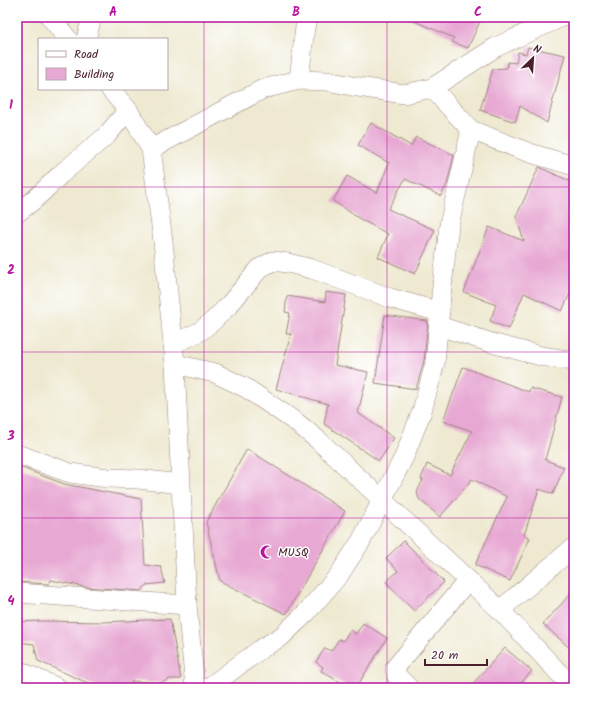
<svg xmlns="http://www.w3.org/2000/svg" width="591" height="705" font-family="Kalam,sans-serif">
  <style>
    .building { fill: #e7a8d3 }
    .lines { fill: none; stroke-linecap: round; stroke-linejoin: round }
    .minor-casing { stroke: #9c847e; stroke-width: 20 }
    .minor { stroke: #fff; stroke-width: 19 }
    .grid { fill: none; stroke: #b5179e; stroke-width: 1; stroke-opacity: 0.55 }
    .labels { text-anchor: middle; stroke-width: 3; stroke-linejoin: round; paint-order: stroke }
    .poi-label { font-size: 12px; fill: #4a1f2b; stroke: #fff; text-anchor: start }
    .neatline { fill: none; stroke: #b5179e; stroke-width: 1.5 }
    .grid-label { font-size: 13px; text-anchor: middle; font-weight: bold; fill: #b5179e }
  </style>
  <rect width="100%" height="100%" fill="#fff"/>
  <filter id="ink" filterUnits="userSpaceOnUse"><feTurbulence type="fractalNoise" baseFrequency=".025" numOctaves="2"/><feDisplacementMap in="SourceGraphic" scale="8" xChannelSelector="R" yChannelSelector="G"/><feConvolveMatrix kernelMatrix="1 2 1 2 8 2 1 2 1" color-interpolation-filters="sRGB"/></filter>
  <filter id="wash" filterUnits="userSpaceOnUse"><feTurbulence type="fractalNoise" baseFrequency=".012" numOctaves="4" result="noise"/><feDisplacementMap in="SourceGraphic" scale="16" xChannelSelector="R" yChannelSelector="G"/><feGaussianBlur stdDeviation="0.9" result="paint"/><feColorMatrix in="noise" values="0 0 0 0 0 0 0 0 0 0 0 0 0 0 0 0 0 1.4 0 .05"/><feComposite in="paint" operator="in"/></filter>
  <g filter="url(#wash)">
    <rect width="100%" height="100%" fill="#eee9d0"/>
    <g id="blocks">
      <g class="building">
        <polygon points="405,17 482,17 468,48 452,42 454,38"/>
        <polygon points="528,47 565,55 547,123 520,106 515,122 480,110 493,69 507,68 508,62 516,63 518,52 526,54"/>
        <polygon points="371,123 411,146 416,137 454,155 447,184 441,196 405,179 388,209 435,230 415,274 378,257 388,234 360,219 333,201 347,176 377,193 389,163 358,145"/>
        <polygon points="539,167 574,183 574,285 562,311 524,293 509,329 490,321 496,305 464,292 489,227 524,241 516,217"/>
        <polygon points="326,292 346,295 335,365 368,372 358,413 394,438 379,461 324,424 328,404 276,389 291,334 286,334 290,313 285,312 287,296 325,302"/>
        <polygon points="385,315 428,321 424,361 416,389 375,383"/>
        <polygon points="463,367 529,392 530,388 562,397 545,460 564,467 553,494 539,489 524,535 530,538 510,581 475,565 507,497 472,479 440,517 419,499 417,492 423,480 421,479 427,464 450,475 472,431 443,421"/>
        <polygon points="247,449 345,511 286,614 220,581 206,522"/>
        <polygon points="17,466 64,484 141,499 145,565 161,567 165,583 146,585 142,591 85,587 51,580 49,584 17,582"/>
        <polygon points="404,541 444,582 414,611 386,582 398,571 386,558"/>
        <polygon points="574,590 574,652 543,624"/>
        <polygon points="170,619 181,679 170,679 161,683 132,681 129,688 99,688 38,661 34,644 17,642 17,622 42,621 103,622"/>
        <polygon points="363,623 387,638 356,688 350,688 321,671 323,667 316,662 325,648 331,651 339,639 343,641 350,630 356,634"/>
        <polygon points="505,648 532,671 516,688 469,688"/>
      </g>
    </g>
  </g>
  <g filter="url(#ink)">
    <use href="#blocks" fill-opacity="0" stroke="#9c847e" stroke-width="1"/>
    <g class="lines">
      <g class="minor-casing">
        <g id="minor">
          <polyline points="50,17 68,39"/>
          <polyline points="86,39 92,17"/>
          <polyline points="299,80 305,27 308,17"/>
          <polyline points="432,88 471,130 530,153 574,166"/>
          <polyline points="110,89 128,110 151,149 163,241 175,364 187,605 195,688"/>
          <polyline points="151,149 263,89 299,80 327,81 352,86 404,94 432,88 496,47 562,17"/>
          <polyline points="17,213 35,199 60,175 107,135 128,110"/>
          <polyline points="439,326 495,344 541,356 574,361"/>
          <polyline points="173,344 199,332 213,321 229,305 260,268 273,261 288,263 312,269 390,298 440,312"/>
          <polyline points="175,364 215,373 246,388 296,422 318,440 500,610 573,688"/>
          <polyline points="17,454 70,473 108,478 138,479 180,484"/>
          <polyline points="17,593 187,605"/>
          <polyline points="500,610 574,547"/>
          <polyline points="17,670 58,688"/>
          <polyline points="208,688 261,649 282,636 306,613 339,575 361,541 404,457 422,411 435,363 441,296 449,225 471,130"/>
          <polyline points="409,688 396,675 395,668 468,580"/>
        </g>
      </g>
      <use href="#minor" class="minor"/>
    </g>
  </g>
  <path class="grid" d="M 204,17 L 204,688M 387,17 L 387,688M 17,187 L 574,187M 17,352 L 574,352M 17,518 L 574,518"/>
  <defs>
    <g id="mosque-bare" transform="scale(1.08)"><path d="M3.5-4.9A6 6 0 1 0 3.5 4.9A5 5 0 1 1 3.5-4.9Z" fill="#b5179e" stroke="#fff" stroke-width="2.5" paint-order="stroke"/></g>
  </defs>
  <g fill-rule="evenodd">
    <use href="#mosque-bare" x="267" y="552"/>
  </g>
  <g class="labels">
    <g class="poi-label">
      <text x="278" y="556">MUSQ</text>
    </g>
  </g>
  <rect width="591" height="705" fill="none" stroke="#fff" stroke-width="44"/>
  <rect x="38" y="38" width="130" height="52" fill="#ffffff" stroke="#b7a5aa"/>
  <rect x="46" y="51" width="20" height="6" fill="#ffffff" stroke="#b7a5aa"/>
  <text x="74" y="58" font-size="12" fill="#4a1f2b">Road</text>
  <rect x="46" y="68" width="20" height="12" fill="#e7a8d3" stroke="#b7a5aa"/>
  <text x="74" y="78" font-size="12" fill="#4a1f2b">Building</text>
  <g transform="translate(533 58) rotate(25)" stroke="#ffffff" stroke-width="3" paint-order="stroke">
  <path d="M0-3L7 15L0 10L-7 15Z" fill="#4a1f2b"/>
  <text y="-6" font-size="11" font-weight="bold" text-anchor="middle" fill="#4a1f2b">N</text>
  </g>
  <path d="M425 659v6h62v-6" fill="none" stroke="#4a1f2b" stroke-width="2"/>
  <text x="431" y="659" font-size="12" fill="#4a1f2b" stroke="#ffffff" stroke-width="3" paint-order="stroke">20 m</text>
  <rect x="22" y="22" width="547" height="661" class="neatline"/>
  <g class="grid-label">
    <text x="113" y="16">A</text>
    <text x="296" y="16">B</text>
    <text x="478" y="16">C</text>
    <text x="11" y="109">1</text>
    <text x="11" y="274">2</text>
    <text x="11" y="440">3</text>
    <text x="11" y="605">4</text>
  </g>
</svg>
